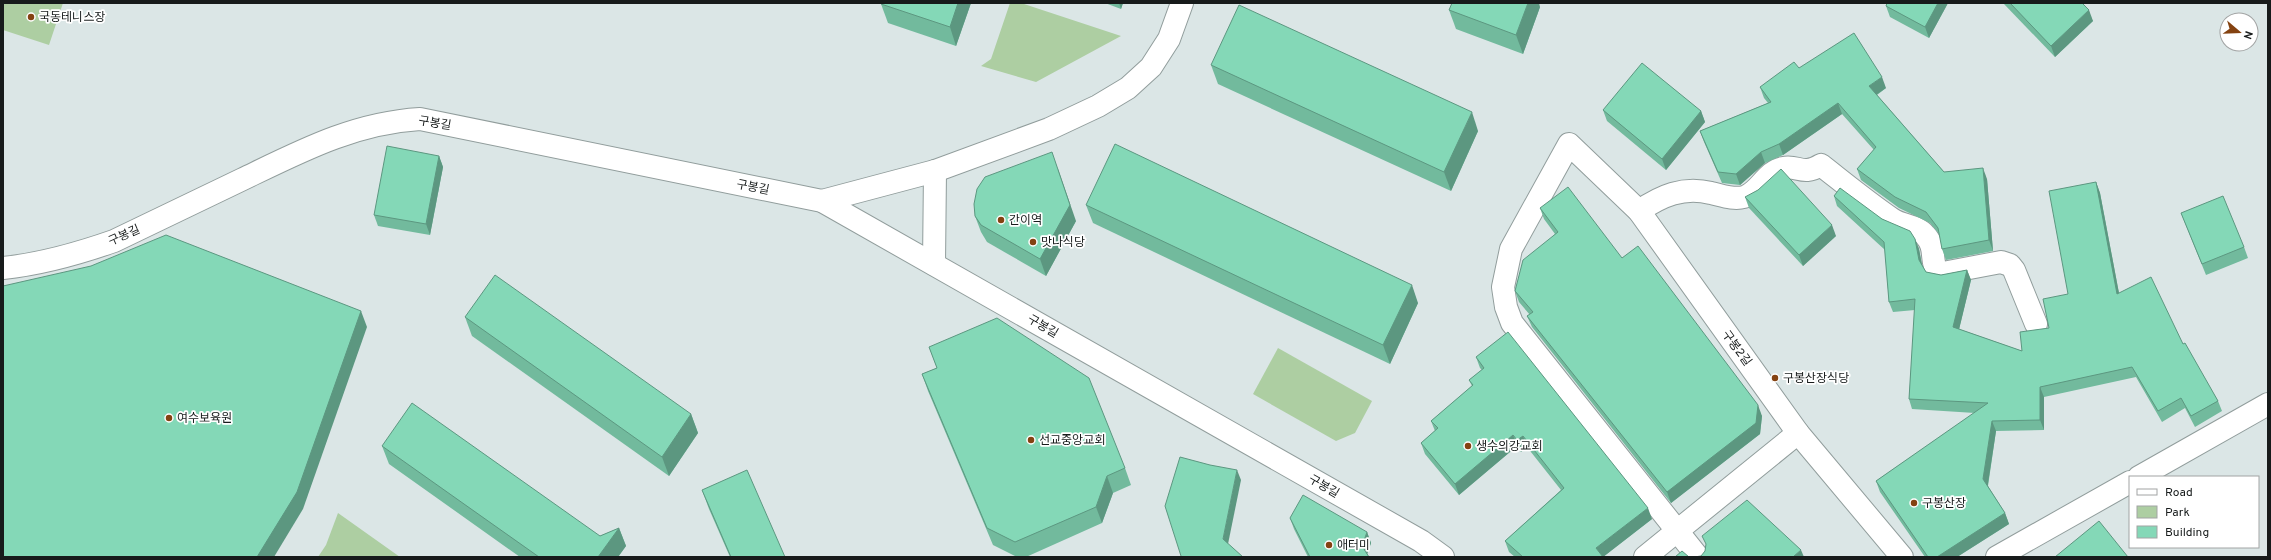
<svg xmlns="http://www.w3.org/2000/svg" width="2271" height="560" font-family="Overpass,'Noto Sans KR',sans-serif">
  <style>
    .green { fill: #adcea2 }
    .lines { fill: none; stroke-linecap: round; stroke-linejoin: round }
    .minor-casing { stroke: #919d9c; stroke-width: 24 }
    .minor { stroke: #fff; stroke-width: 22 }
    .wall { fill: #72ba9d }
    .shaded-wall { fill: #5c9780 }
    .building { fill: #84d8b7; stroke: #5c9780 }
    .poi-dot { fill: #844211; stroke: #fff; stroke-width: 1.5 }
    .labels { text-anchor: middle; stroke-width: 3.5; stroke-linejoin: round; paint-order: stroke }
    .poi-label { font-size: 12px; fill: #171b1b; stroke: #fff; text-anchor: start }
    .street-label { font-size: 12px; fill: #171b1b; stroke: #fff }
  </style>
  <rect width="100%" height="100%" fill="#dbe6e6"/>
  <g class="green">
    <polygon points="3,3 63,3 49,45 3,30"/>
    <polygon points="1010,3 1021,3 1121,36 1036,82 981,66 991,59"/>
    <polygon points="1278,348 1372,401 1355,433 1336,441 1253,394"/>
    <polygon points="338,513 400,557 318,557 326,545"/>
  </g>
  <g class="lines">
    <g class="minor-casing">
      <g id="minor">
        <polyline points="822,201 935,171 1049,129 1098,106 1128,88 1151,67 1169,39 1182,3"/>
        <path d="M 1639,211 C 1661,196 1683,186 1711,193 C 1721,195 1733,200 1744,197 C 1759,193 1766,171 1783,168 C 1799,165 1802,176 1821,165 C 1844,183 1867,202 1892,219 C 1902,226 1917,225 1925,235 C 1937,248 1930,259 1937,272 L 1943,273 L 2001,262 L 2010,265 L 2014,270 L 2036,324"/>
        <polyline points="934,264 935,171"/>
        <path d="M 3,268 C 42,264 77,254 114,241 C 157,220 200,200 243,179 C 301,151 354,123 420,119 L 822,201 L 1421,541 L 1443,557"/>
        <polyline points="2139,477 2268,404"/>
        <polyline points="1645,557 1798,433"/>
        <polyline points="1698,557 1512,323 1506,307 1503,287 1511,249 1569,144 1639,211 1798,433 1902,557"/>
        <polyline points="1997,557 2130,482"/>
      </g>
    </g>
    <use href="#minor" class="minor"/>
  </g>
  <g class="wall">
    <polygon points="881,3 971,3 956,46 888,23 881,4"/>
    <polygon points="1105,3 1123,3 1121,9"/>
    <polygon points="1887,3 1948,3 1929,38 1890,17 1886,6"/>
    <polygon points="2003,3 2082,3 2093,21 2055,57"/>
    <polygon points="1540,7 1523,54 1456,29 1449,10"/>
    <polygon points="1211,65 1478,131 1451,191 1218,84"/>
    <polygon points="1799,68 1886,88 1877,95 1944,172 1987,179 1993,251 1946,260 1942,249 1940,235 1930,223 1899,208 1861,180 1857,169 1874,150 1842,114 1783,155 1765,163 1740,185 1722,183 1704,142 1700,131 1768,103 1764,98 1760,87"/>
    <polygon points="1603,110 1701,111 1705,122 1666,170 1607,121"/>
    <polygon points="439,156 443,167 430,235 378,226 374,215"/>
    <polygon points="2096,182 2100,193 2119,293 2183,344 2218,401 2222,411 2195,427 2185,408 2162,422 2136,377 2044,397 2044,430 1996,431 1988,486 2005,513 2009,524 1957,557 1925,557 1880,492 1876,481 1975,413 1912,409 1909,399 1915,310 1893,312 1889,302 1885,250 1837,206 1834,196 1882,219 1915,239 1919,249 1922,265 1926,272 1941,275 1967,270 1971,280 1959,329 2022,351 2049,328 2068,294"/>
    <polygon points="1745,197 1836,236 1803,266 1749,208"/>
    <polygon points="1086,205 1418,303 1390,364 1093,223"/>
    <polygon points="1540,208 1622,258 1762,416 1760,434 1671,503 1532,327 1527,316 1530,315 1519,302 1515,291 1555,234 1544,219"/>
    <polygon points="2181,213 2244,247 2248,258 2206,275"/>
    <polygon points="975,216 1076,221 1046,276 987,242 981,232"/>
    <polygon points="465,317 691,414 698,433 669,476 472,336"/>
    <polygon points="929,347 1125,468 1131,485 1113,493 1102,523 1026,557 1017,557 993,545 928,391 922,374 937,368"/>
    <polygon points="1476,357 1652,519 1603,557 1515,557 1509,552 1505,541 1561,490 1527,447 1521,452 1517,446 1459,495 1425,454 1421,443 1435,431 1431,421 1472,386 1469,380 1482,370 1480,368"/>
    <polygon points="382,446 600,536 619,528 626,546 618,557 520,557 389,464"/>
    <polygon points="702,490 785,557 730,557 709,509"/>
    <polygon points="1290,518 1367,532 1371,543 1367,554 1369,557 1308,557 1294,529"/>
  </g>
  <g class="shaded-wall">
    <polygon points="958,3 971,3 956,46 950,27"/>
    <polygon points="1119,3 1123,3 1121,9"/>
    <polygon points="1528,3 1539,3 1540,7 1523,54 1516,35"/>
    <polygon points="1938,3 1948,3 1929,38 1925,27"/>
    <polygon points="2089,10 2093,21 2055,57 2051,46"/>
    <polygon points="1882,77 1886,88 1873,97 1869,86"/>
    <polygon points="1838,103 1842,114 1783,155 1779,144"/>
    <polygon points="1701,111 1705,122 1666,170 1662,159"/>
    <polygon points="1472,112 1478,131 1451,191 1444,172"/>
    <polygon points="1761,152 1765,163 1740,185 1736,174"/>
    <polygon points="439,156 443,167 430,235 426,224"/>
    <polygon points="1983,168 1987,179 1993,251 1989,240"/>
    <polygon points="1058,169 1076,221 1046,276 1040,259"/>
    <polygon points="2096,182 2100,193 2121,304 2117,294"/>
    <polygon points="1832,225 1836,236 1803,266 1799,255"/>
    <polygon points="1915,239 1919,249 1923,270 1919,260"/>
    <polygon points="1967,270 1971,280 1957,338 1953,327"/>
    <polygon points="1412,285 1418,303 1390,364 1383,345"/>
    <polygon points="361,311 367,327 303,509 274,557 257,557"/>
    <polygon points="2040,387 2044,397 2044,430 2040,420"/>
    <polygon points="1758,405 1762,416 1760,434 1671,503 1667,492"/>
    <polygon points="691,414 698,433 669,476 662,457"/>
    <polygon points="1992,421 1996,431 1987,490 1983,479"/>
    <polygon points="1513,435 1517,446 1459,495 1455,484"/>
    <polygon points="1523,436 1527,447 1521,452 1517,440"/>
    <polygon points="1237,470 1241,480 1227,549 1223,539"/>
    <polygon points="1107,476 1113,493 1102,523 1096,507"/>
    <polygon points="1648,508 1652,519 1603,557 1596,548"/>
    <polygon points="2005,513 2009,524 1957,557 1937,557"/>
    <polygon points="619,528 626,546 618,557 598,557"/>
    <polygon points="1367,532 1371,543 1366,557 1362,546"/>
    <polygon points="1801,550 1804,557 1794,557 1794,556"/>
  </g>
  <g class="building">
    <polygon points="881,3 958,3 950,27 881,4"/>
    <polygon points="1452,3 1528,3 1516,35 1449,10"/>
    <polygon points="1887,3 1938,3 1925,27 1886,6"/>
    <polygon points="2010,3 2082,3 2089,10 2051,46"/>
    <polygon points="1239,5 1472,112 1444,172 1211,65"/>
    <polygon points="1854,33 1882,77 1869,86 1944,172 1983,168 1989,240 1942,249 1938,228 1926,212 1895,197 1857,169 1876,147 1838,103 1779,144 1761,152 1736,174 1718,172 1700,131 1771,102 1760,87 1794,62 1799,68"/>
    <polygon points="1642,63 1701,111 1662,159 1603,110"/>
    <polygon points="1115,144 1412,285 1383,345 1086,205"/>
    <polygon points="387,146 439,156 426,224 374,215"/>
    <polygon points="1052,152 1070,205 1040,259 981,225 975,216 974,204 977,189 985,177"/>
    <polygon points="1781,169 1832,225 1799,255 1745,197 1758,190"/>
    <polygon points="2096,182 2117,294 2151,277 2183,344 2185,343 2218,401 2191,416 2181,398 2158,411 2132,367 2040,387 2040,420 1992,421 1983,479 2005,513 1937,557 1928,557 1876,481 1988,403 1909,399 1915,299 1889,302 1884,242 1834,196 1840,188 1882,219 1910,231 1915,239 1919,260 1926,272 1941,275 1967,270 1953,327 2022,351 2020,332 2049,328 2043,299 2068,294 2049,191"/>
    <polygon points="1568,187 1622,258 1638,246 1758,405 1756,423 1667,492 1527,316 1533,312 1515,291 1523,260 1558,232 1540,208"/>
    <polygon points="2223,196 2244,247 2202,264 2181,213"/>
    <polygon points="166,235 361,311 297,492 257,557 3,557 3,286 91,266"/>
    <polygon points="495,275 691,414 662,457 465,317"/>
    <polygon points="997,318 1089,378 1125,468 1107,476 1096,507 1015,542 987,528 922,374 937,368 929,347"/>
    <polygon points="1508,332 1648,508 1596,548 1603,557 1523,557 1505,541 1564,488 1523,436 1517,440 1513,435 1455,484 1421,443 1438,428 1431,421 1473,385 1469,380 1484,368 1476,357"/>
    <polygon points="412,403 600,536 619,528 598,557 539,557 382,446"/>
    <polygon points="1180,457 1210,465 1237,470 1223,539 1243,557 1182,557 1181,556 1165,506"/>
    <polygon points="747,470 785,557 731,557 702,490"/>
    <polygon points="1303,495 1367,532 1362,546 1369,557 1310,557 1290,518"/>
    <polygon points="1747,500 1801,550 1794,556 1795,557 1694,557 1701,556 1705,551 1706,544 1702,536"/>
    <polygon points="2099,521 2128,557 2055,557"/>
    <polygon points="1682,551 1689,557 1675,557"/>
  </g>
  <g class="poi-dot">
    <circle cx="31" cy="17" r="4"/>
    <circle cx="1001" cy="220" r="4"/>
    <circle cx="1033" cy="242" r="4"/>
    <circle cx="1775" cy="378" r="4"/>
    <circle cx="169" cy="418" r="4"/>
    <circle cx="1031" cy="440" r="4"/>
    <circle cx="1468" cy="446" r="4"/>
    <circle cx="1914" cy="503" r="4"/>
    <circle cx="1329" cy="545" r="4"/>
  </g>
  <g class="labels">
    <g class="poi-label">
      <text x="39" y="21">국동테니스장</text>
      <text x="1009" y="224">간이역</text>
      <text x="1041" y="246">맛나식당</text>
      <text x="1783" y="382">구봉산장식당</text>
      <text x="177" y="422">여수보육원</text>
      <text x="1039" y="444">선교중앙교회</text>
      <text x="1476" y="450">생수의강교회</text>
      <text x="1922" y="507">구봉산장</text>
      <text x="1337" y="549">애터미</text>
    </g>
    <g class="street-label">
      <text transform="translate(435 123) rotate(9)" y="4">구봉길</text>
      <text transform="translate(753 187) rotate(11)" y="4">구봉길</text>
      <text transform="translate(124 235) rotate(-24)" y="4">구봉길</text>
      <text transform="translate(1043 326) rotate(30)" y="4">구봉길</text>
      <text transform="translate(1737 348) rotate(54)" y="4">구봉2길</text>
      <text transform="translate(1324 486) rotate(30)" y="4">구봉길</text>
    </g>
  </g>
  <rect width="2271" height="560" fill="none" stroke="#171b1b" stroke-width="8"/>
  <rect x="2129" y="476" width="130" height="72" fill="#ffffff" stroke="#a2a4a4"/>
  <rect x="2137" y="489" width="20" height="6" fill="#ffffff" stroke="#a2a4a4"/>
  <text x="2165" y="496" font-size="12" fill="#171b1b">Road</text>
  <rect x="2137" y="506" width="20" height="12" fill="#adcea2" stroke="#a2a4a4"/>
  <text x="2165" y="516" font-size="12" fill="#171b1b">Park</text>
  <rect x="2137" y="526" width="20" height="12" fill="#84d8b7" stroke="#a2a4a4"/>
  <text x="2165" y="536" font-size="12" fill="#171b1b">Building</text>
  <g transform="translate(2239 32) rotate(109)"><circle r="19" fill="#ffffff" stroke="#a2a4a4"/>
  <path d="M0-3L7 15L0 10L-7 15Z" fill="#844211"/>
  <text y="-6" font-size="11" font-weight="bold" text-anchor="middle" fill="#171b1b">N</text>
  </g>
</svg>
